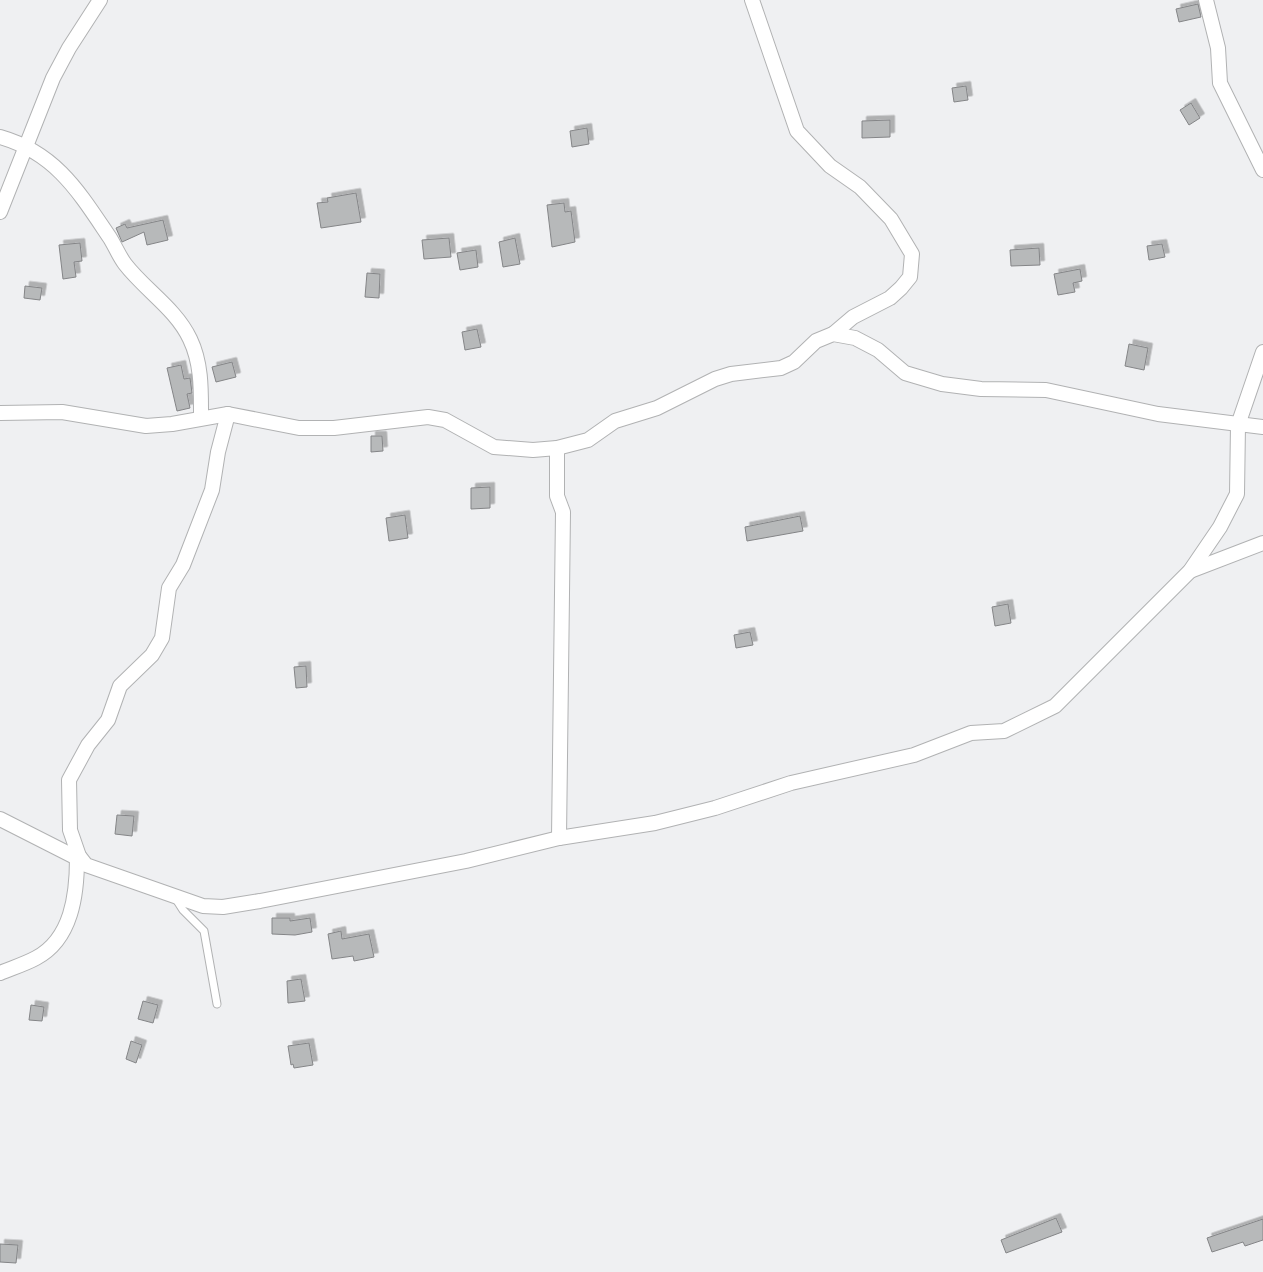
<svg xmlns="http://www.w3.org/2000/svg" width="1263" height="1272" font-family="Cabin,sans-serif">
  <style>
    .building { fill: #b7b9ba; stroke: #848587; filter: url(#shadow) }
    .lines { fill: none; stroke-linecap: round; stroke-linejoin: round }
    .lane-casing { stroke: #b1b2b3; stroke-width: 9 }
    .street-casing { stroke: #b1b2b3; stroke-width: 16 }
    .lane { stroke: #fff; stroke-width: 7 }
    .street { stroke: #fff; stroke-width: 14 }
  </style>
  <defs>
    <filter id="shadow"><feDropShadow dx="4.5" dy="-4.5" stdDeviation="0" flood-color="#0004"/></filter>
  </defs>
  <rect width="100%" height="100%" fill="#eff0f2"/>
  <g class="building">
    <polygon points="1198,4 1201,17 1179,22 1176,9"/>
    <polygon points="966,86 968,100 954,102 952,88"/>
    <polygon points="1191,103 1200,118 1189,125 1180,110"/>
    <polygon points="890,120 890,137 862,138 862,121"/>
    <polygon points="587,128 589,144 572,147 570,131"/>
    <polygon points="356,193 361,222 321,228 317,203 328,202 327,198"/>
    <polygon points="564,203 565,212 571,211 575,242 552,247 547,205"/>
    <polygon points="163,220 168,240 147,245 144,232 122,242 116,228 125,224 127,228"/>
    <polygon points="449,238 451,257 424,259 422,240"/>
    <polygon points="515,238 520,264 503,267 499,242"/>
    <polygon points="80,243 82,261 74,262 76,277 63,279 59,245"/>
    <polygon points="1162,244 1165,257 1149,260 1147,246"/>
    <polygon points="1039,248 1040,265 1011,266 1010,250"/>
    <polygon points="476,250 478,267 460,270 457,253"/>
    <polygon points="1080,269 1082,281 1073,283 1075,292 1058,295 1054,274"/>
    <polygon points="367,273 380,274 379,298 365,297"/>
    <polygon points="25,286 42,288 40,300 24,298"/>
    <polygon points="477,329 481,347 465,350 462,332"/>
    <polygon points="1129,344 1148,348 1144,370 1125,366"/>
    <polygon points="232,362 236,377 216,382 212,367"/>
    <polygon points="181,365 184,379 190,378 192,393 187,394 190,408 177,411 167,368"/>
    <polygon points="371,436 382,436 383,451 371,452"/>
    <polygon points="490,487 490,508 471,509 471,488"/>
    <polygon points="405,515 408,538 389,541 386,518"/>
    <polygon points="800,516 803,531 747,541 745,527"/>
    <polygon points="1008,604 1011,623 995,626 992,607"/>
    <polygon points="750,632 753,645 736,648 734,635"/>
    <polygon points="306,666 307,687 296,688 294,667"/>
    <polygon points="117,815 134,816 132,836 115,834"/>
    <polygon points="272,918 290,918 290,921 310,918 312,932 295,935 272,934"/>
    <polygon points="341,931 342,939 369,934 374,957 354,961 353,956 332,959 328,934"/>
    <polygon points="301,979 305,1001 288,1003 287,981"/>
    <polygon points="143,1001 158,1005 153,1023 138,1019"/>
    <polygon points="31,1005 44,1007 42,1021 29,1020"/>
    <polygon points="131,1041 142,1045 136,1063 126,1059"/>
    <polygon points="309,1043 313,1065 294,1068 293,1064 291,1065 288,1046"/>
    <polygon points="1056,1218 1062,1232 1006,1253 1001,1240"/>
    <polygon points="1263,1219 1263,1240 1245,1246 1243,1242 1212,1252 1207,1238"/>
    <polygon points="0,1244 18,1245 16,1263 0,1262"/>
  </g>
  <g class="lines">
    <g class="lane-casing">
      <polyline id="lane" points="176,899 183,910 204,931 217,1004"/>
    </g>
    <g class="street-casing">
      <g id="street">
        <polyline points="752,0 797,131 830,166 860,187 891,219 912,254 910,277 901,288 890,298 853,317 833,334"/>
        <polyline points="1206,0 1218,48 1220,83 1263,170"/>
        <path d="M 0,137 C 56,153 79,192 110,238 C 115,246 119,256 125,264 C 145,290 176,309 190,339 C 202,364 201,391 201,418"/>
        <polyline points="0,212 53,78 69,48 100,0"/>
        <polyline points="0,413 62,412 146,426 172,424 228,414 299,428 334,428 428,417 445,420 494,447 533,450 557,448 588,440 615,421 657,408 715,379 731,374 781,368 794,362 816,341 833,334 855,338 878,350 905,373 942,384 981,389 1046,390 1158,414 1263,427"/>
        <polyline points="228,414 218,452 212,490 183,565 169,588 162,638 152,655 120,686 108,720 88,745 69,780 70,830 79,856 86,865 203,906 223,907 260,901 466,861 559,838 655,823 715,808 791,783 914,755 971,733 1004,731 1055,706 1190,571 1220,527 1237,494 1238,425 1263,352"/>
        <polyline points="557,448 557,496 563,512 559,838"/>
        <polyline points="1190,571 1263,543"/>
        <polyline points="0,819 77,858 79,856"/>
        <path d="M 0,973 C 12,968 25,964 36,958 C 72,939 77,894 77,858"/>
      </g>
    </g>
    <use href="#lane" class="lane"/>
    <use href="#street" class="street"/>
  </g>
</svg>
